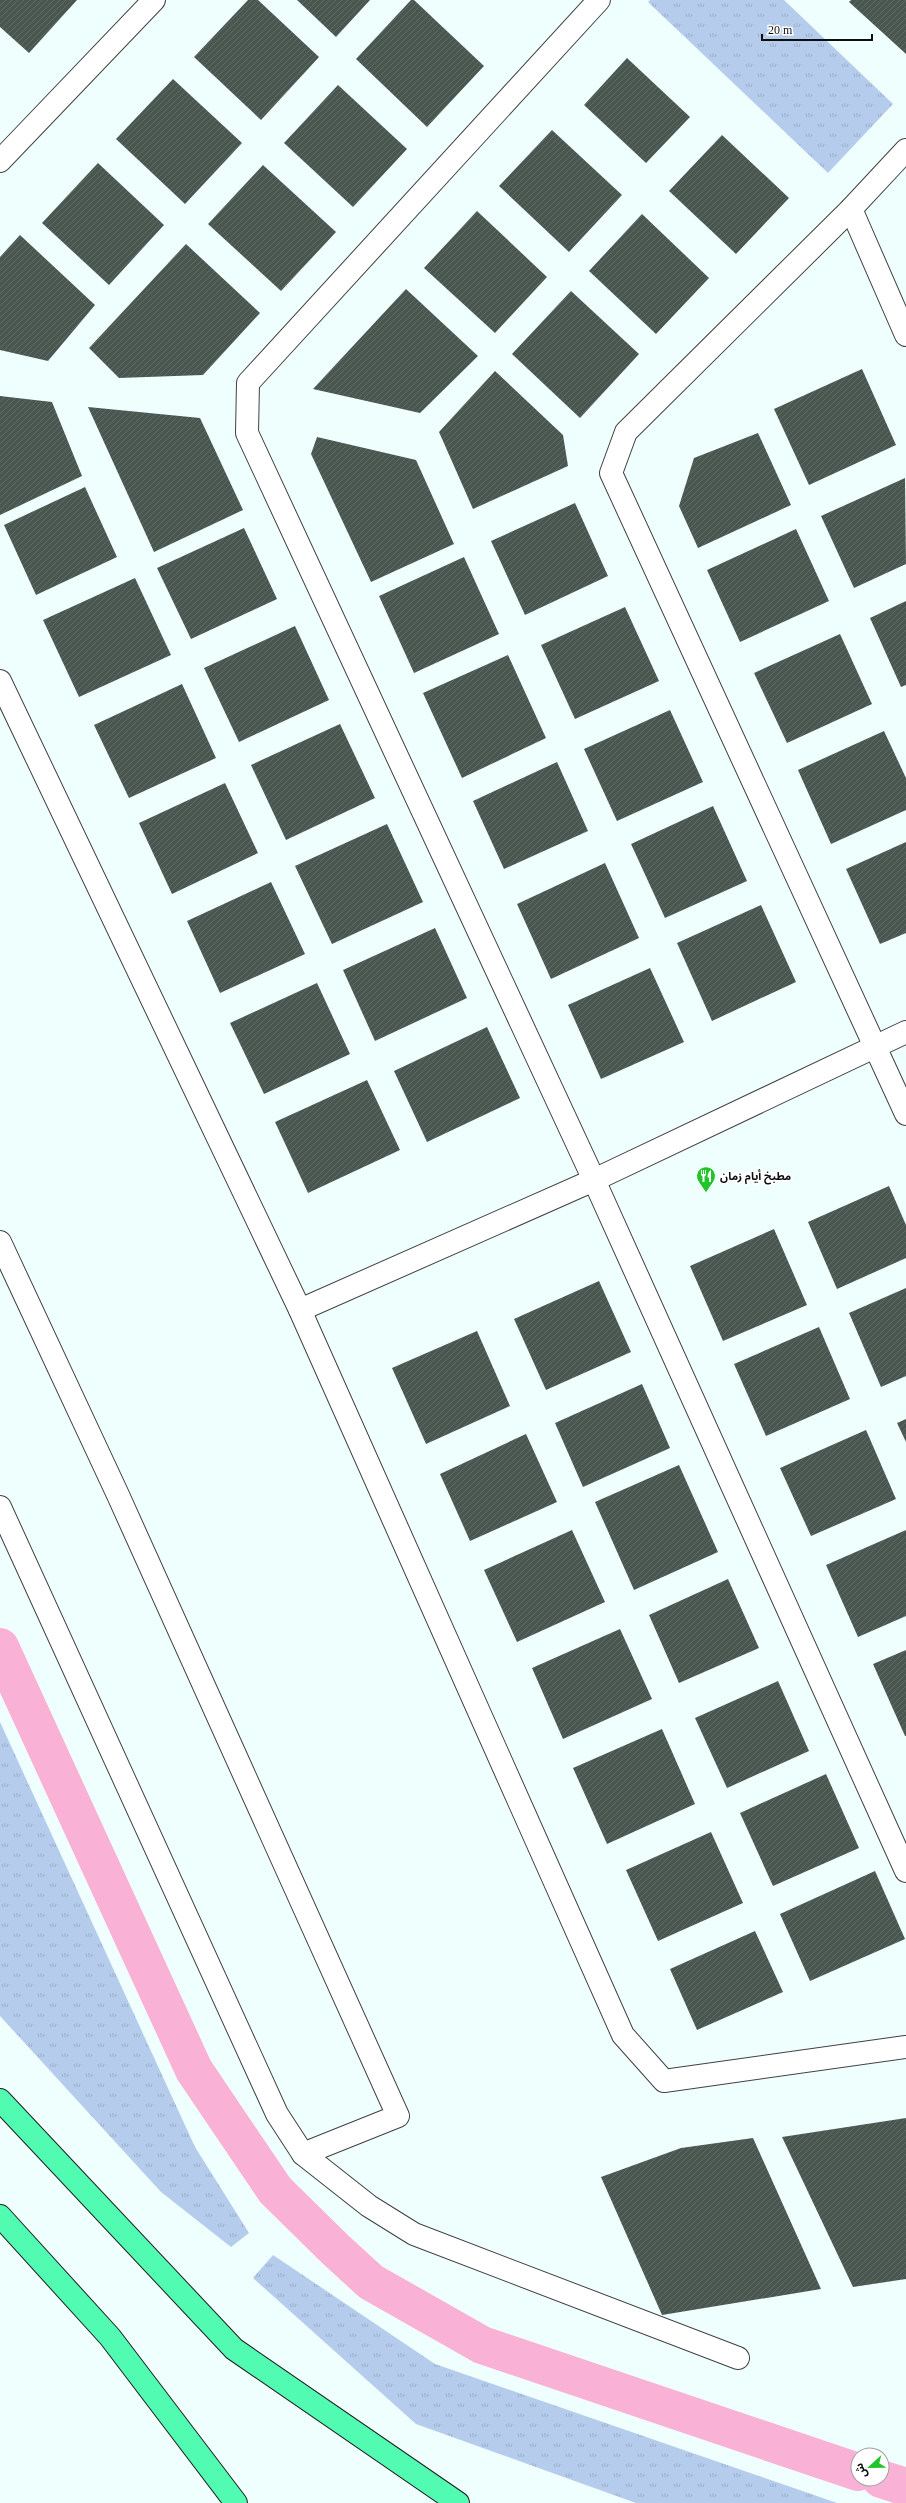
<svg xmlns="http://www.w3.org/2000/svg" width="906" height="2503" font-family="'Times New Roman','Noto Sans Arabic',serif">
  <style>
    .park { fill: url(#park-tufts) }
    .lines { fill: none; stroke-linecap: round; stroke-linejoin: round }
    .canal { stroke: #f9b1d6; stroke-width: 38 }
    .building { fill: url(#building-hatch) }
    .street-casing { stroke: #414141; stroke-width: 24 }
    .highway-casing { stroke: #1f1f1f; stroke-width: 24 }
    .street { stroke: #fff; stroke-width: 22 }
    .highway { stroke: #51fbb1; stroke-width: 22 }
    .labels { text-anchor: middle; stroke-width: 4; stroke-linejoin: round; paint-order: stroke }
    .poi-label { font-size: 11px; font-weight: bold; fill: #0e0e0e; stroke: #fff; text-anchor: start }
  </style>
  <defs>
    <pattern id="park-tufts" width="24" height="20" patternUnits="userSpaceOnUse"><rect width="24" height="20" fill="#b6ccec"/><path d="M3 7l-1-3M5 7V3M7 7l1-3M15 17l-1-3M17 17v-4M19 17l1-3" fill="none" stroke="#9baec9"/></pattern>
    <pattern id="building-hatch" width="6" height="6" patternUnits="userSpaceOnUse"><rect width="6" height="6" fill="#4a5750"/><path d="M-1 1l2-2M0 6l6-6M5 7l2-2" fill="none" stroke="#606a65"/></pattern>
  </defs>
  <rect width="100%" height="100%" fill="#effffe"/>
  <g class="park">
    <polygon points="650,0 784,0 893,104 828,173 648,2"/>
    <polygon points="0,1722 195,2147 249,2233 231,2247 161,2192 0,2016"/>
    <polygon points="273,2255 435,2364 837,2503 636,2503 416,2424 253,2278"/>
  </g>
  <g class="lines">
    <g class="canal">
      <polyline points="0,1647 194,2070 275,2190 336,2250 371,2282 482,2345 858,2472"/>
      <polyline points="881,2479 906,2487"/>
    </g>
  </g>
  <g class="building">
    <polygon points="0,0 77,0 29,53 0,27"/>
    <polygon points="248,0 258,0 319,57 261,120 194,57"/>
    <polygon points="297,0 370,0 336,37"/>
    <polygon points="411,0 414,0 484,66 427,127 356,59"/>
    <polygon points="851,0 906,0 906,54 849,2"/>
    <polygon points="627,58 690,117 646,163 584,105"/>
    <polygon points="173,79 242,143 185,204 116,139"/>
    <polygon points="338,85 407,149 353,207 284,143"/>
    <polygon points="552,130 622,195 569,252 499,186"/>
    <polygon points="722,135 789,198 736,254 669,191"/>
    <polygon points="98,163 164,225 109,285 42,223"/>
    <polygon points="263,165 336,232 281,291 208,224"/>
    <polygon points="477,211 547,277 495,333 424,268"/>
    <polygon points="642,214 709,278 656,334 589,271"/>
    <polygon points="20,235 95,305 48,361 0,350 0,257"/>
    <polygon points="186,244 260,313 203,375 119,378 89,348"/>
    <polygon points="406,289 478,356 420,413 313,389"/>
    <polygon points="571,291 639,354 580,418 512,354"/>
    <polygon points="862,369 896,445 809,485 774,409"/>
    <polygon points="495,371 563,435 568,466 473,509 439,432"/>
    <polygon points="0,396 52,402 82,476 0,515"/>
    <polygon points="88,407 200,418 243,510 154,552"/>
    <polygon points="758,433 791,505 698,548 679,506 694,458"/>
    <polygon points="317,437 416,460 454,544 371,582 311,454"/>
    <polygon points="905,478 906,564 854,588 821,516"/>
    <polygon points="85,487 117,557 36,595 4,525"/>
    <polygon points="575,503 608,576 525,615 491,541"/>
    <polygon points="244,528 277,599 191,639 157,568"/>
    <polygon points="796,529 829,601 740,642 707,570"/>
    <polygon points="464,557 499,634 414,673 379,596"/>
    <polygon points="135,578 171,655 79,697 43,620"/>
    <polygon points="906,601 906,685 901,687 870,618"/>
    <polygon points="625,607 659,681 575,719 541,645"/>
    <polygon points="295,626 329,700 239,742 204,668"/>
    <polygon points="840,634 872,704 787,743 754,673"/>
    <polygon points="508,655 546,738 462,778 423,693"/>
    <polygon points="182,684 216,758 129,798 94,725"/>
    <polygon points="670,710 703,782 617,821 584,749"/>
    <polygon points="340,724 375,798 286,840 251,765"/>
    <polygon points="884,731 906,778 906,810 831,844 798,770"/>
    <polygon points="557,762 588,831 504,869 473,801"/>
    <polygon points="225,783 258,853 172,894 139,823"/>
    <polygon points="713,806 747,881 665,918 631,844"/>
    <polygon points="387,824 423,902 332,944 295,866"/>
    <polygon points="906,842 906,933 880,944 846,869"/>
    <polygon points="605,863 639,938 551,979 517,904"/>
    <polygon points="271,882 305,954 220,993 187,921"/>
    <polygon points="761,905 796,982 712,1021 677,943"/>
    <polygon points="435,928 467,998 375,1041 343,970"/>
    <polygon points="650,968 684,1042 601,1079 568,1005"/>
    <polygon points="317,983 350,1054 264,1094 230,1023"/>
    <polygon points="487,1027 520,1098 427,1142 394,1071"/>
    <polygon points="367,1080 400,1150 308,1193 275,1122"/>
    <polygon points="889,1186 906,1225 906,1258 837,1289 808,1222"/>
    <polygon points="774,1229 807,1305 723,1341 690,1266"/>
    <polygon points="599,1281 631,1352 546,1390 514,1319"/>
    <polygon points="906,1288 906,1376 881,1387 849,1313"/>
    <polygon points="819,1327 850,1399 766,1436 734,1364"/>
    <polygon points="477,1331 510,1406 426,1444 392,1368"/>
    <polygon points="642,1384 670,1448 583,1487 555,1423"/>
    <polygon points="906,1419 906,1442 897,1423"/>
    <polygon points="866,1430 896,1499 811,1536 780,1468"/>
    <polygon points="526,1434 557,1502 470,1541 440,1474"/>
    <polygon points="679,1465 718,1552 634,1590 595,1502"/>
    <polygon points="572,1530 605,1602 517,1642 484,1570"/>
    <polygon points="906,1530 906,1616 858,1637 826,1565"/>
    <polygon points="728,1579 759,1648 679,1683 649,1615"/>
    <polygon points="620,1629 652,1699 563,1739 532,1668"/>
    <polygon points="906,1650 906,1736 905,1736 873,1664"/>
    <polygon points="778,1681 809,1751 727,1788 695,1718"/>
    <polygon points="662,1729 695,1804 607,1844 573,1768"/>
    <polygon points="826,1774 859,1848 773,1886 740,1813"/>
    <polygon points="711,1832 743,1903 658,1941 626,1870"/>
    <polygon points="875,1871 905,1939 810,1981 780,1914"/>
    <polygon points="755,1931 783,1992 697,2030 670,1969"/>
    <polygon points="906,2118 906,2279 853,2287 782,2137"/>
    <polygon points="753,2138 821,2289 662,2315 601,2177 681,2148"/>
  </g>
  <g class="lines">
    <g class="street-casing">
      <g id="street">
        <polyline points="599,0 248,383 247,433 594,1180 906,1871"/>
        <polyline points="906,150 851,209 626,432 611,473 906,1114"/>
        <polyline points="0,161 154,0"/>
        <polyline points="851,209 906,335"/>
        <polyline points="0,681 300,1310 623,2035 664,2081 906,2047"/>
        <polyline points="0,1242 118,1495 398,2116 303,2154"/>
        <polyline points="300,1310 594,1180 906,1032"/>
        <polyline points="0,1507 277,2114 303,2154 369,2206 414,2234 738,2358"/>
      </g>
    </g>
    <g class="highway-casing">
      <g id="highway">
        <polyline points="0,2100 234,2349 458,2503"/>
        <polyline points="0,2216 110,2337 236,2503"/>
      </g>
    </g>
    <use href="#street" class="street"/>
    <use href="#highway" class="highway"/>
  </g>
  <defs>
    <g id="restaurant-pin" transform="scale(1)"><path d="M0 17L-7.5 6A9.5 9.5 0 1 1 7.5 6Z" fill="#1fc529" stroke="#fff"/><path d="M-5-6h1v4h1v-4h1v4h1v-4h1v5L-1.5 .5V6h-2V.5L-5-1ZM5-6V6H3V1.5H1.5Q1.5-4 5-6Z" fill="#fff"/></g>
  </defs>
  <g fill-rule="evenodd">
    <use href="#restaurant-pin" x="706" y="1176"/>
  </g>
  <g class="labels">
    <g class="poi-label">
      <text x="720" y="1180">مطبخ أيام زمان</text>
    </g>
  </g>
  <g transform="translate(870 2467) rotate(248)"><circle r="19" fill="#ffffff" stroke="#9f9f9f"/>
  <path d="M0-3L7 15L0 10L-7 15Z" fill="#1fc529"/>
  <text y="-6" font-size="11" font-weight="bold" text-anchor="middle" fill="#0e0e0e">ش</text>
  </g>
  <path d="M762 34v6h110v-6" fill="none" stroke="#0e0e0e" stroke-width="2"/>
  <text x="768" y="34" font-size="12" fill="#0e0e0e" stroke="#ffffff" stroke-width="3" paint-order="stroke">20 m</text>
</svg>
